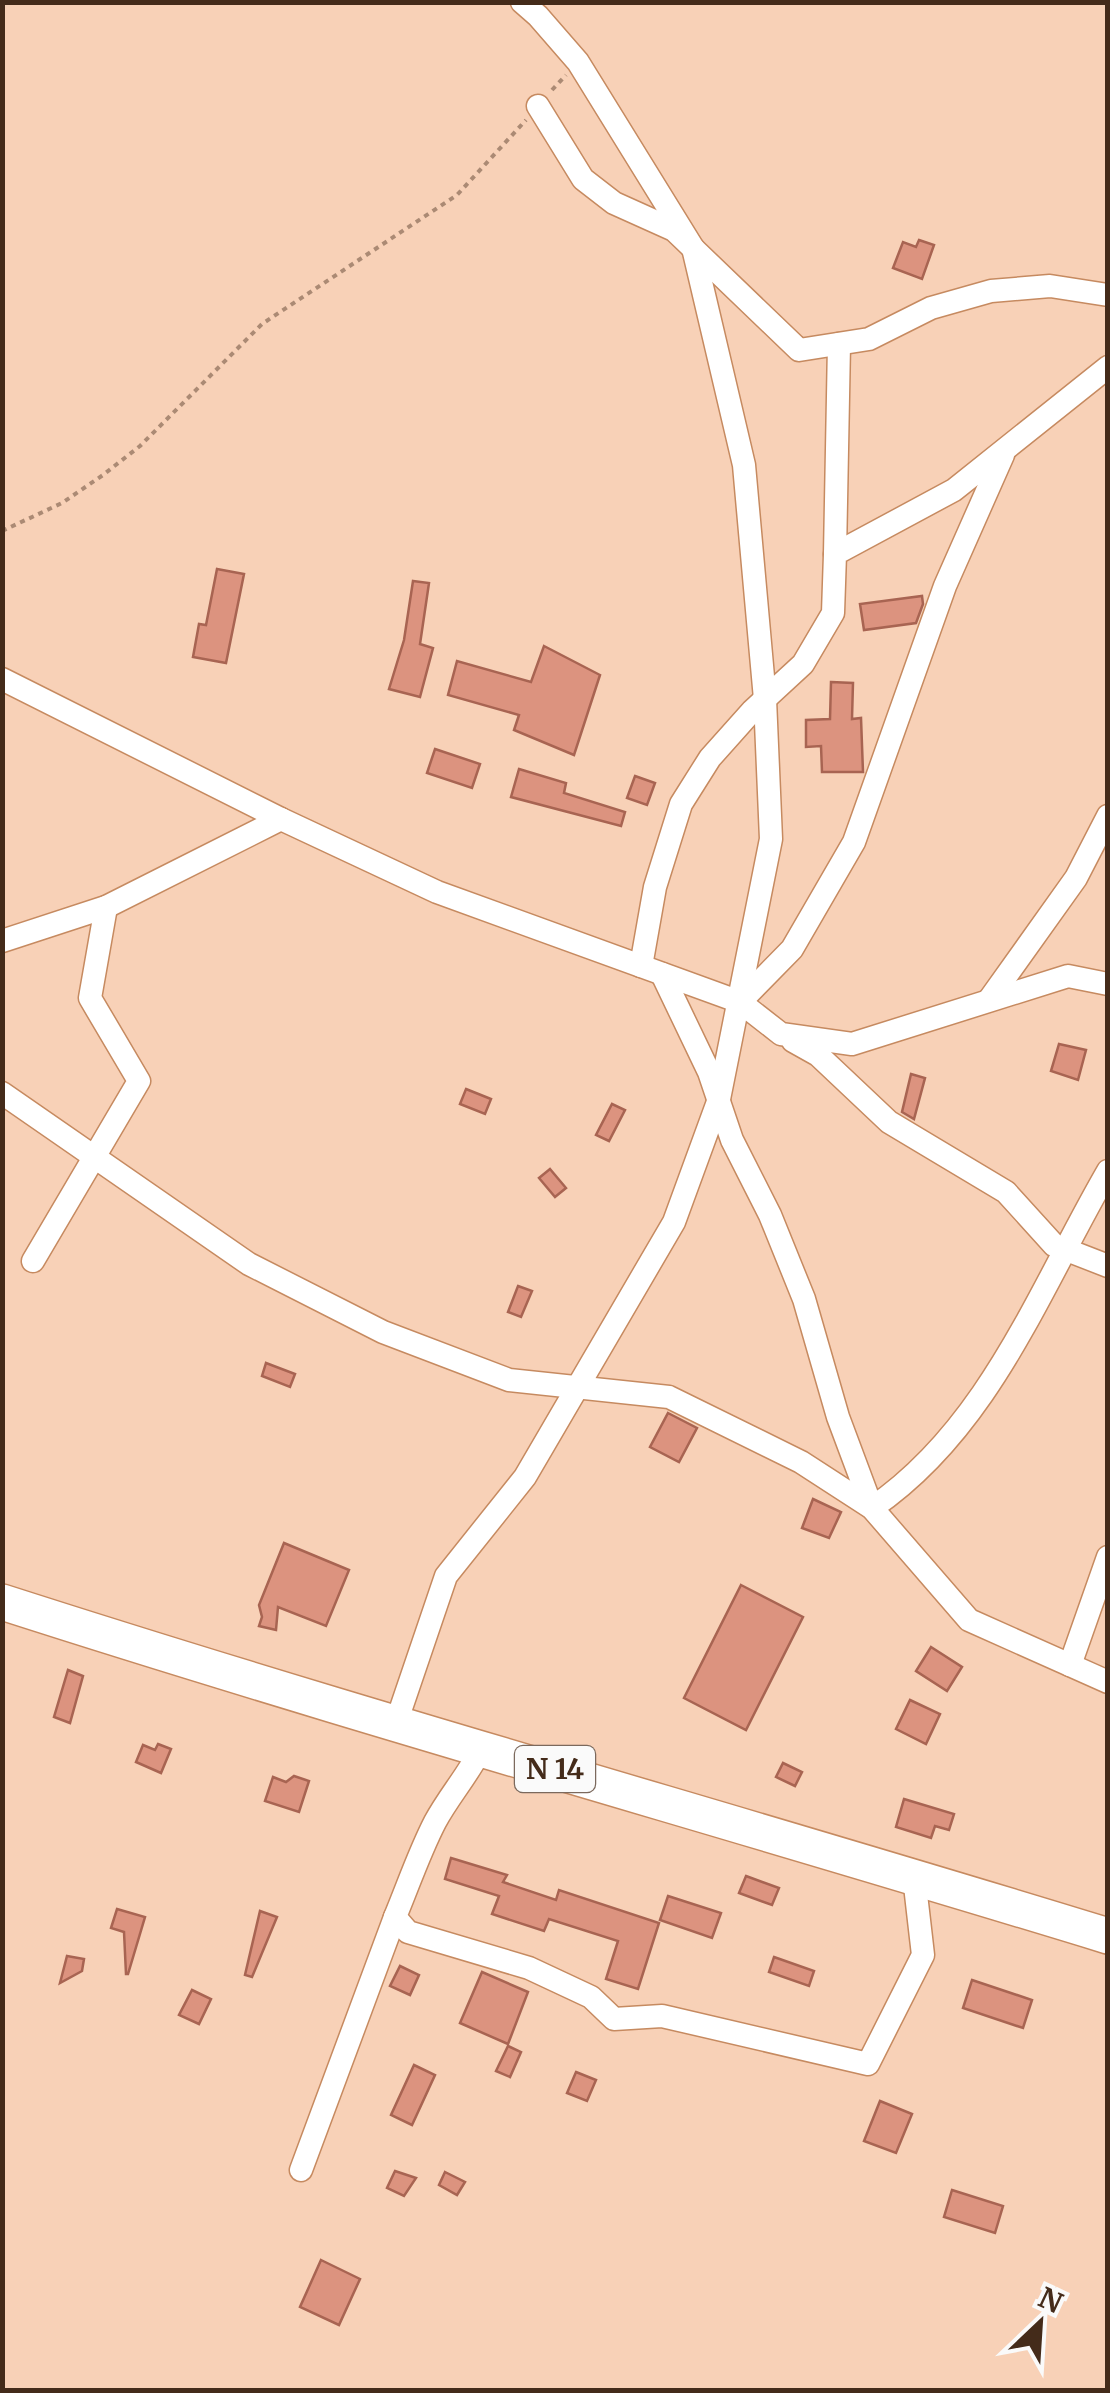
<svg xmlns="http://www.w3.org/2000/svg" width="1110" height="2393" font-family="Merriweather,serif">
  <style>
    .building { fill: #dc937f; stroke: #a86452; stroke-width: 2.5 }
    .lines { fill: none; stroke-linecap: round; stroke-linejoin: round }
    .minor-casing { stroke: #c68a60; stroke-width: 25 }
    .primary-casing { stroke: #c68a60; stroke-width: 38 }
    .path { stroke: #ab8a74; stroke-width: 4; stroke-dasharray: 5 5; stroke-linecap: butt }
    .minor { stroke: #fff; stroke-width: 22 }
    .primary { stroke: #fff; stroke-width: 35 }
    .labels { text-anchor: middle; stroke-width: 10; stroke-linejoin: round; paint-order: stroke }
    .shield { fill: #fafafa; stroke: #7b695d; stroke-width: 2.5 }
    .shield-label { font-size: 28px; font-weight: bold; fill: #442b1a }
  </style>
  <rect width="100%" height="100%" fill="#f8d1b7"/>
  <g class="building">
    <polygon points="919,240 934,245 922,279 893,268 903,242 916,247"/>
    <polygon points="217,569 244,574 226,663 193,657 199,624 206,625"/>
    <polygon points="413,581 429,583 420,644 433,648 420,697 389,689 404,640"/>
    <polygon points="922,596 923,604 916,623 864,630 860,604"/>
    <polygon points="544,646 600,675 574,755 514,730 519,715 448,695 457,661 531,682"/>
    <polygon points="831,682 853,683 852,719 861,718 863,772 822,772 821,746 806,747 806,720 830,719"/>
    <polygon points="435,749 480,764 472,788 427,773"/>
    <polygon points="519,769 566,783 564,793 625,812 621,826 511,797"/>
    <polygon points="635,776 655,783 647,805 627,798"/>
    <polygon points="1059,1044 1086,1050 1078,1080 1051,1071"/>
    <polygon points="911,1074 925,1078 914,1119 902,1112"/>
    <polygon points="466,1089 491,1099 485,1114 460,1104"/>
    <polygon points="612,1104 625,1110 609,1141 596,1135"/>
    <polygon points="550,1169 566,1188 555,1197 539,1178"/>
    <polygon points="518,1286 532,1291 521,1317 508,1312"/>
    <polygon points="266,1363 295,1374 290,1387 262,1376"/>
    <polygon points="668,1413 697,1428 679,1462 650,1447"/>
    <polygon points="813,1499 841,1512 829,1538 802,1528"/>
    <polygon points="284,1543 349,1570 326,1626 278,1607 276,1630 259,1626 262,1617 259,1605"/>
    <polygon points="741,1585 803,1617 746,1730 684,1698"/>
    <polygon points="931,1647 962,1667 947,1691 916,1671"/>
    <polygon points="68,1670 83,1676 70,1723 54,1717"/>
    <polygon points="910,1700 940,1714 926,1744 896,1729"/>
    <polygon points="158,1744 171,1749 161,1773 136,1762 143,1745 155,1750"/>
    <polygon points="783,1763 802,1772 795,1786 776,1777"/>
    <polygon points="294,1776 309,1781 299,1812 265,1801 273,1777 286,1782"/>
    <polygon points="904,1799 954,1814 949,1830 935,1826 931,1838 896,1827"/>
    <polygon points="451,1858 507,1875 503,1882 556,1900 559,1890 659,1923 638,1989 606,1979 618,1941 549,1919 544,1931 492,1914 499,1896 445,1879"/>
    <polygon points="746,1876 779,1888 772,1905 739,1893"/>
    <polygon points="668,1896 721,1913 712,1938 660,1920"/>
    <polygon points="117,1909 145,1917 128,1974 126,1974 124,1932 111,1928"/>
    <polygon points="260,1911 277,1917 252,1977 245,1975"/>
    <polygon points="67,1956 84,1959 82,1971 60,1983"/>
    <polygon points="774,1957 814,1971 809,1986 769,1972"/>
    <polygon points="400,1966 419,1975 410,1995 390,1986"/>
    <polygon points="482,1972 528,1992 508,2044 460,2023"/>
    <polygon points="972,1980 1032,2000 1023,2028 963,2008"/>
    <polygon points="192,1990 211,1999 199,2024 179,2015"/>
    <polygon points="508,2046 521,2052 510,2077 496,2071"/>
    <polygon points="414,2065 435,2075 412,2125 391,2115"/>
    <polygon points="576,2072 596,2080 587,2101 567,2093"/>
    <polygon points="880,2101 912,2114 896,2153 864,2141"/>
    <polygon points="395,2171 416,2178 404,2196 387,2188"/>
    <polygon points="445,2172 465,2182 457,2195 439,2185"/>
    <polygon points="952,2190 1003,2206 995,2233 944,2217"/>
    <polygon points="321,2260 360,2279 339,2325 300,2307"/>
  </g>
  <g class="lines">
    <g class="minor-casing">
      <g id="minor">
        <polyline points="538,106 583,179 614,203 674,230 799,350 869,339 931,308 991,291 1050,286 1108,295"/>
        <polyline points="835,554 839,344"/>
        <polyline points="2,679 281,819 437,892 740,1002 781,1034 852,1044 1068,976 1108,984"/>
        <polyline points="2,941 106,907 281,819"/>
        <polyline points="641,966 655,887 681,804 710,758 752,711 803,664 833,613 835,554 954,490 1108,367"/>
        <path d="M 662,974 L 709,1072 L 732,1140 L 770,1215 L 804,1299 L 838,1417 L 872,1508 C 989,1428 1039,1290 1108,1171"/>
        <polyline points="989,1000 1076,878 1108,816"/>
        <polyline points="740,1002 792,949 854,842 945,586 1003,455"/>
        <polyline points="793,1041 818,1055 889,1122 1006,1192 1054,1245 1108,1266"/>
        <polyline points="2,1093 249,1264 383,1332 509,1380 669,1397 801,1462 872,1508 969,1620 1108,1682"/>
        <polyline points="33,1261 139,1081 90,998 106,907"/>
        <polyline points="1070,1665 1108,1557"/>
        <polyline points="396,1723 446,1576 525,1477 674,1222 719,1099 771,839 765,699 744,465 693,248 578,62 538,16 522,2"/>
        <path d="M 481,1749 C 468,1775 449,1796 435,1822 C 419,1853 408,1886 395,1917 L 408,1932 L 529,1968 L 591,1997 L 614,2019 L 662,2016 L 868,2064 L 923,1955 L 914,1877"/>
        <polyline points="301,2170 395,1917"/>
      </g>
    </g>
    <g class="primary-casing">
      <path id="primary" d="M 2,1602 C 369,1720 740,1823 1108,1936"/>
    </g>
    <g class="path">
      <polyline points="552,90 566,75"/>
      <polyline points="2,531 62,503 103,475 140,446 262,324 457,195 526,120"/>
    </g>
    <use href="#minor" class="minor"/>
    <use href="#primary" class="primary"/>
  </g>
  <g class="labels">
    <rect class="shield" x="515" y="1746" width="80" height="46" rx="8"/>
    <g class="shield-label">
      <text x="555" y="1779">N 14</text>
    </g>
  </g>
  <rect width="1110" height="2393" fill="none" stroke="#442b1a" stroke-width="10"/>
  <g transform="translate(1040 2323) rotate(25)" stroke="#fafafa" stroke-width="8" paint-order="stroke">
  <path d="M0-8L18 38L0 25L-18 38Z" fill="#442b1a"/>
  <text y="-15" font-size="28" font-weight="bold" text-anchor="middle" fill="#442b1a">N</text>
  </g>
</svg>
